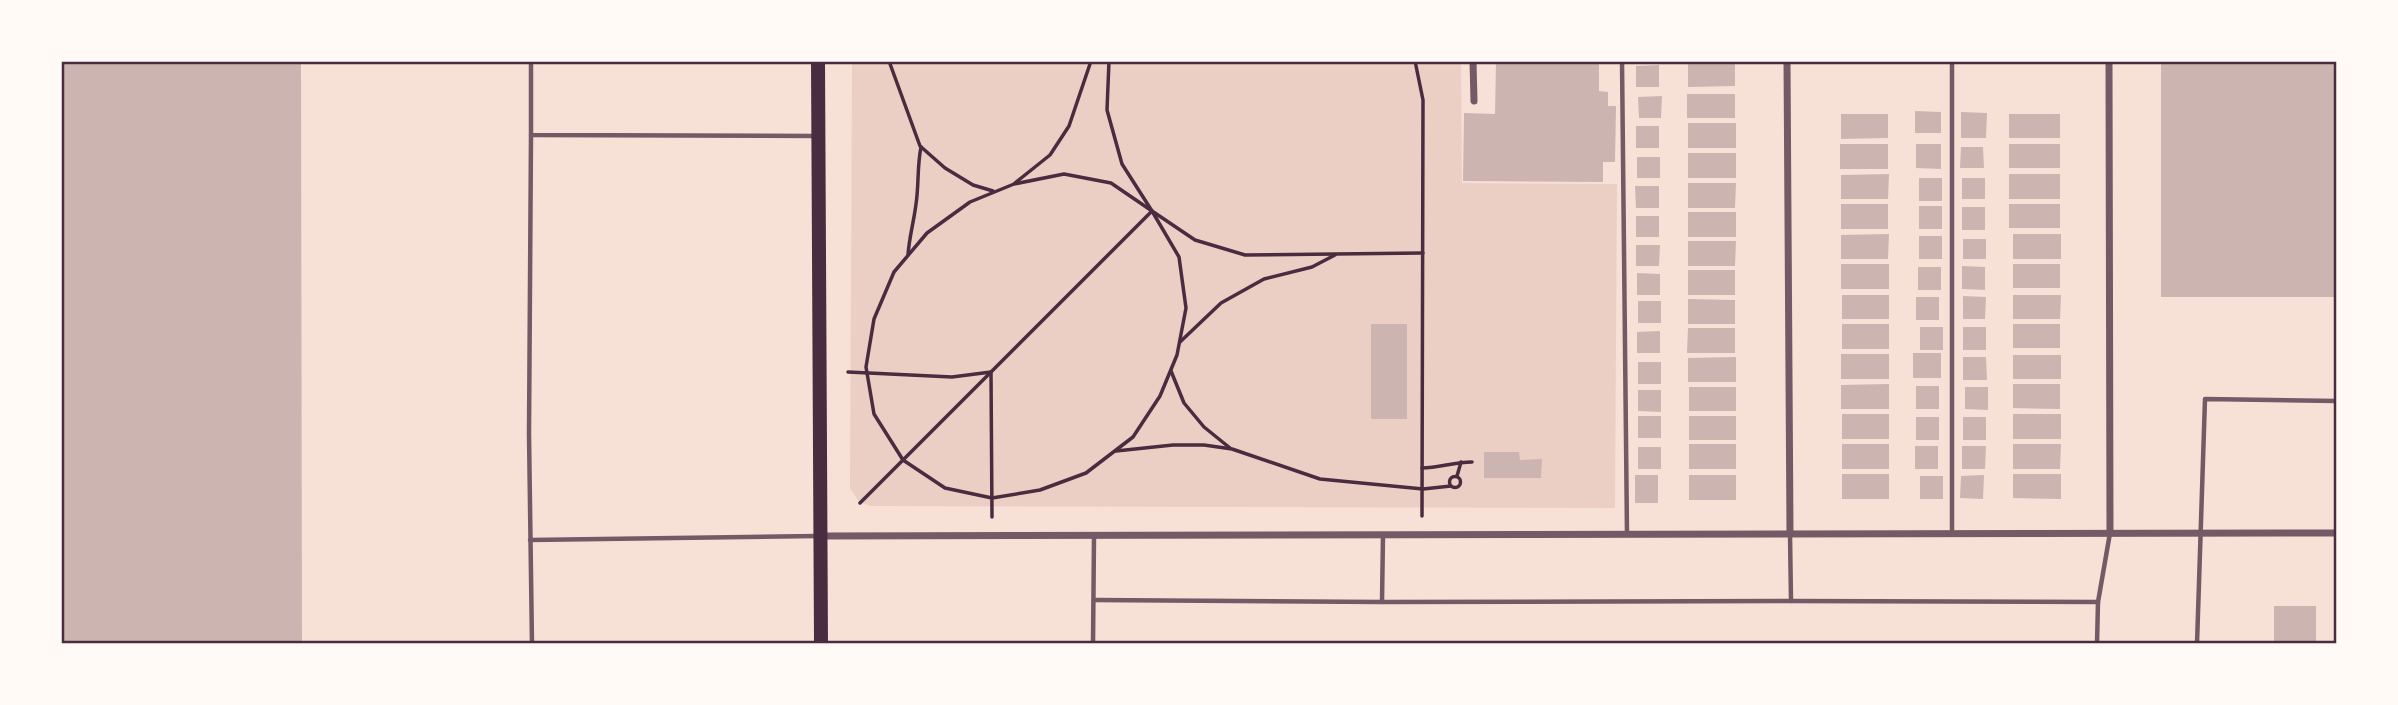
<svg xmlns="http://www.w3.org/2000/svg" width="2398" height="705" font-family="Lora,serif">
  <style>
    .green { fill: #ebcfc5 }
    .building { fill: #ccb4b1 }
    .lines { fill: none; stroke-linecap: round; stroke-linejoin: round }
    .path { stroke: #4a2c40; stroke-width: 3.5 }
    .service { stroke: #755966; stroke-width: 4.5 }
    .minor { stroke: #755966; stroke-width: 7 }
    .secondary { stroke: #4a2c40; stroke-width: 14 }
    .neatline { fill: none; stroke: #4a2c40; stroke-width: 2.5 }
  </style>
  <rect width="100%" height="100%" fill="#f7e1d7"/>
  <polygon class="green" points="852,61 1461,61 1462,183 1617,184 1615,508 871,506 859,502 850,488"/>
  <g class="building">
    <polygon points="61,61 301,61 302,644 61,644"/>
    <polygon points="1496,61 1599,61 1599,91 1608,92 1608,106 1616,106 1615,162 1603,162 1603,182 1463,181 1464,113 1495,114"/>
    <rect x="2161" y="61" width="176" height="236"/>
    <polygon points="1688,62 1735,62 1735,86 1688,87"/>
    <polygon points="1659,65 1659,87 1636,87 1636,66"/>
    <rect x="1687" y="94" width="48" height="24"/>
    <polygon points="1662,96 1661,118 1639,118 1638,97"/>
    <polygon points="1915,111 1941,112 1941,133 1915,133"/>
    <polygon points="1961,112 1987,113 1986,138 1961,138"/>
    <polygon points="1841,114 1888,114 1888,138 1841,139"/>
    <rect x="2009" y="114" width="51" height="24"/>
    <rect x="1688" y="123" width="48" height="25"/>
    <rect x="1636" y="126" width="23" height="22"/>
    <rect x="1840" y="144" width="48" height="25"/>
    <polygon points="1916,144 1941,144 1941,169 1916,168"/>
    <rect x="2009" y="144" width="51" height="24"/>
    <polygon points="1961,147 1983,147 1984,168 1960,168"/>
    <rect x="1688" y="153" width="48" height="25"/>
    <rect x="1637" y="157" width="23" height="21"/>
    <polygon points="1889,174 1888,199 1841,199 1841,175"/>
    <rect x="2009" y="174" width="51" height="25"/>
    <rect x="1919" y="178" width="23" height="23"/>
    <rect x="1962" y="178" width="23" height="21"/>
    <polygon points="1688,183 1736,183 1735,208 1688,208"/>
    <polygon points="1635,186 1659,186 1659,208 1636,208"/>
    <rect x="1841" y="204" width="47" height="25"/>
    <rect x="2009" y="204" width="51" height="24"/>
    <rect x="1919" y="206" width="23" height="23"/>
    <rect x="1962" y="207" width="23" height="23"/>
    <rect x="1688" y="212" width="48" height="25"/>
    <rect x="1636" y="216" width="23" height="21"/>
    <polygon points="1889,234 1888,259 1841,259 1841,235"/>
    <rect x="2013" y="234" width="48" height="25"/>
    <rect x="1919" y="236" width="23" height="23"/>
    <rect x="1963" y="239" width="23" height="20"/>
    <polygon points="1688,241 1736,241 1735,266 1688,266"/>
    <polygon points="1636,245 1660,245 1659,266 1636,266"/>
    <rect x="1841" y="264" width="48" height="25"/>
    <rect x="2013" y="264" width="47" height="24"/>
    <polygon points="1962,266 1985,267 1985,290 1962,289"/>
    <rect x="1918" y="267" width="23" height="23"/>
    <rect x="1688" y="270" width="47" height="25"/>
    <polygon points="1637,273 1660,274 1660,295 1637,295"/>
    <rect x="1842" y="295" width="47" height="24"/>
    <polygon points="2013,295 2061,295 2060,319 2013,319"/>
    <polygon points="1963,296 1986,297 1985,319 1963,319"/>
    <rect x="1916" y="297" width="23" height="23"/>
    <polygon points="1688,299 1735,300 1735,324 1688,324"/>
    <rect x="1638" y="301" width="23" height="22"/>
    <rect x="1371" y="324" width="36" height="95"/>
    <rect x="1842" y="324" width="47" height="25"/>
    <rect x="2013" y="324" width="47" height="24"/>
    <rect x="1920" y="327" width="23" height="23"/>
    <rect x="1963" y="327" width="23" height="23"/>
    <polygon points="1688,328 1735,328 1735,353 1687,353"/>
    <polygon points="1660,331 1660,353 1637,353 1637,332"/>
    <rect x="1913" y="353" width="28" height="25"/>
    <rect x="1841" y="354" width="48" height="25"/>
    <rect x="2013" y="355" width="48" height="24"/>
    <polygon points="1736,357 1736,382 1688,382 1688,358"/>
    <polygon points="1963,357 1986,357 1987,380 1963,380"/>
    <rect x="1638" y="362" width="23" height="22"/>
    <polygon points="1889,384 1889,409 1841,409 1841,385"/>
    <polygon points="2013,384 2060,384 2060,409 2013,408"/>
    <rect x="1916" y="386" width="23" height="23"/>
    <rect x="1689" y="387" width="47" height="24"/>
    <polygon points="1965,387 1988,387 1988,410 1965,409"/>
    <polygon points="1638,390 1661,390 1661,412 1638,411"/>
    <rect x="1842" y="414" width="47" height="25"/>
    <rect x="2013" y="414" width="48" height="25"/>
    <rect x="1638" y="416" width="23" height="22"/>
    <rect x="1689" y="416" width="47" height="24"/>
    <rect x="1916" y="417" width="23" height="23"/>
    <rect x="1963" y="417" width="23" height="23"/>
    <rect x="1689" y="444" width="47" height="25"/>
    <rect x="1842" y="444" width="47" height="25"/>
    <polygon points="2013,444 2061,444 2060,469 2013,469"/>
    <rect x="1915" y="446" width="23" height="23"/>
    <polygon points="1962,446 1986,446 1985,469 1962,469"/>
    <rect x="1638" y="447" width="23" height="22"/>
    <polygon points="1484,452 1519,452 1520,460 1542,459 1541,478 1484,478"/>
    <rect x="1842" y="474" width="47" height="25"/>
    <polygon points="2013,474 2061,474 2061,499 2013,498"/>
    <rect x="1635" y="475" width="23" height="28"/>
    <rect x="1689" y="475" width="47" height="25"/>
    <polygon points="1984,475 1983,499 1960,498 1961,476"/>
    <rect x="1920" y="476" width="23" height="23"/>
    <rect x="2274" y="606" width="42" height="38"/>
  </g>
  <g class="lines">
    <g class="path">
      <polyline points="889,61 920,146 945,168 973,185 993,191"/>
      <polyline points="1109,61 1107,110 1122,164 1152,211 1195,240 1245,255 1423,253"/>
      <polyline points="1415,61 1423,100 1422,516"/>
      <polygon points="1064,174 1111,183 1152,211 1179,257 1186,308 1177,355 1160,396 1133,437 1086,473 1040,490 992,498 945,488 903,460 874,414 866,367 874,319 894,272 927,233 970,202 1014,184"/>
      <polyline points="1015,183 1050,155 1069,126 1091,61"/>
      <path d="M 908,255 C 909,238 914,221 916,204 C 919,185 917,166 921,147"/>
      <polyline points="1180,342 1221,303 1264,279 1312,267 1335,255"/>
      <polyline points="1171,371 1184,403 1204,427 1230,448"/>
      <polyline points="848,372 952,377 991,372 992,517"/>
      <polyline points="1116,451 1173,445 1204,445 1232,449 1320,479 1423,489 1451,486"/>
      <path d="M 1422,468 C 1439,468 1454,462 1472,462"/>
      <polyline points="1457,476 1461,462"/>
      <circle cx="1455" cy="482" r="5.5"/>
      <polyline points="860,503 1152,211"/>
    </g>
    <g class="service">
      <polyline points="531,61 531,135 816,136"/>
      <polyline points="1622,61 1627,534"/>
      <polyline points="1952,61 1952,534"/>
      <polyline points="531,135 529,434 532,644"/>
      <polyline points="530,540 817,536"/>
      <polyline points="1094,600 1382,602 1383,535"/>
      <polyline points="1791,601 2098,602 2110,533"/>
      <polyline points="1382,602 1791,601 1790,534"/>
      <polyline points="1093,644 1094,536"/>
      <polyline points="2097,644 2098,602"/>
      <polyline points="2197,644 2205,399 2337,401"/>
    </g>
    <g class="minor">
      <polyline points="1473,61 1474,101"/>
      <polyline points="1787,61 1790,534"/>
      <polyline points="2109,61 2110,533"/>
      <polyline points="821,536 2337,533"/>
    </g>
    <polyline class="secondary" points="818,61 821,644"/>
  </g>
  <rect width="2398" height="705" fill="none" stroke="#fffaf5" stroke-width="126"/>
  <rect x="63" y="63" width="2272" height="579" class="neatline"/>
</svg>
